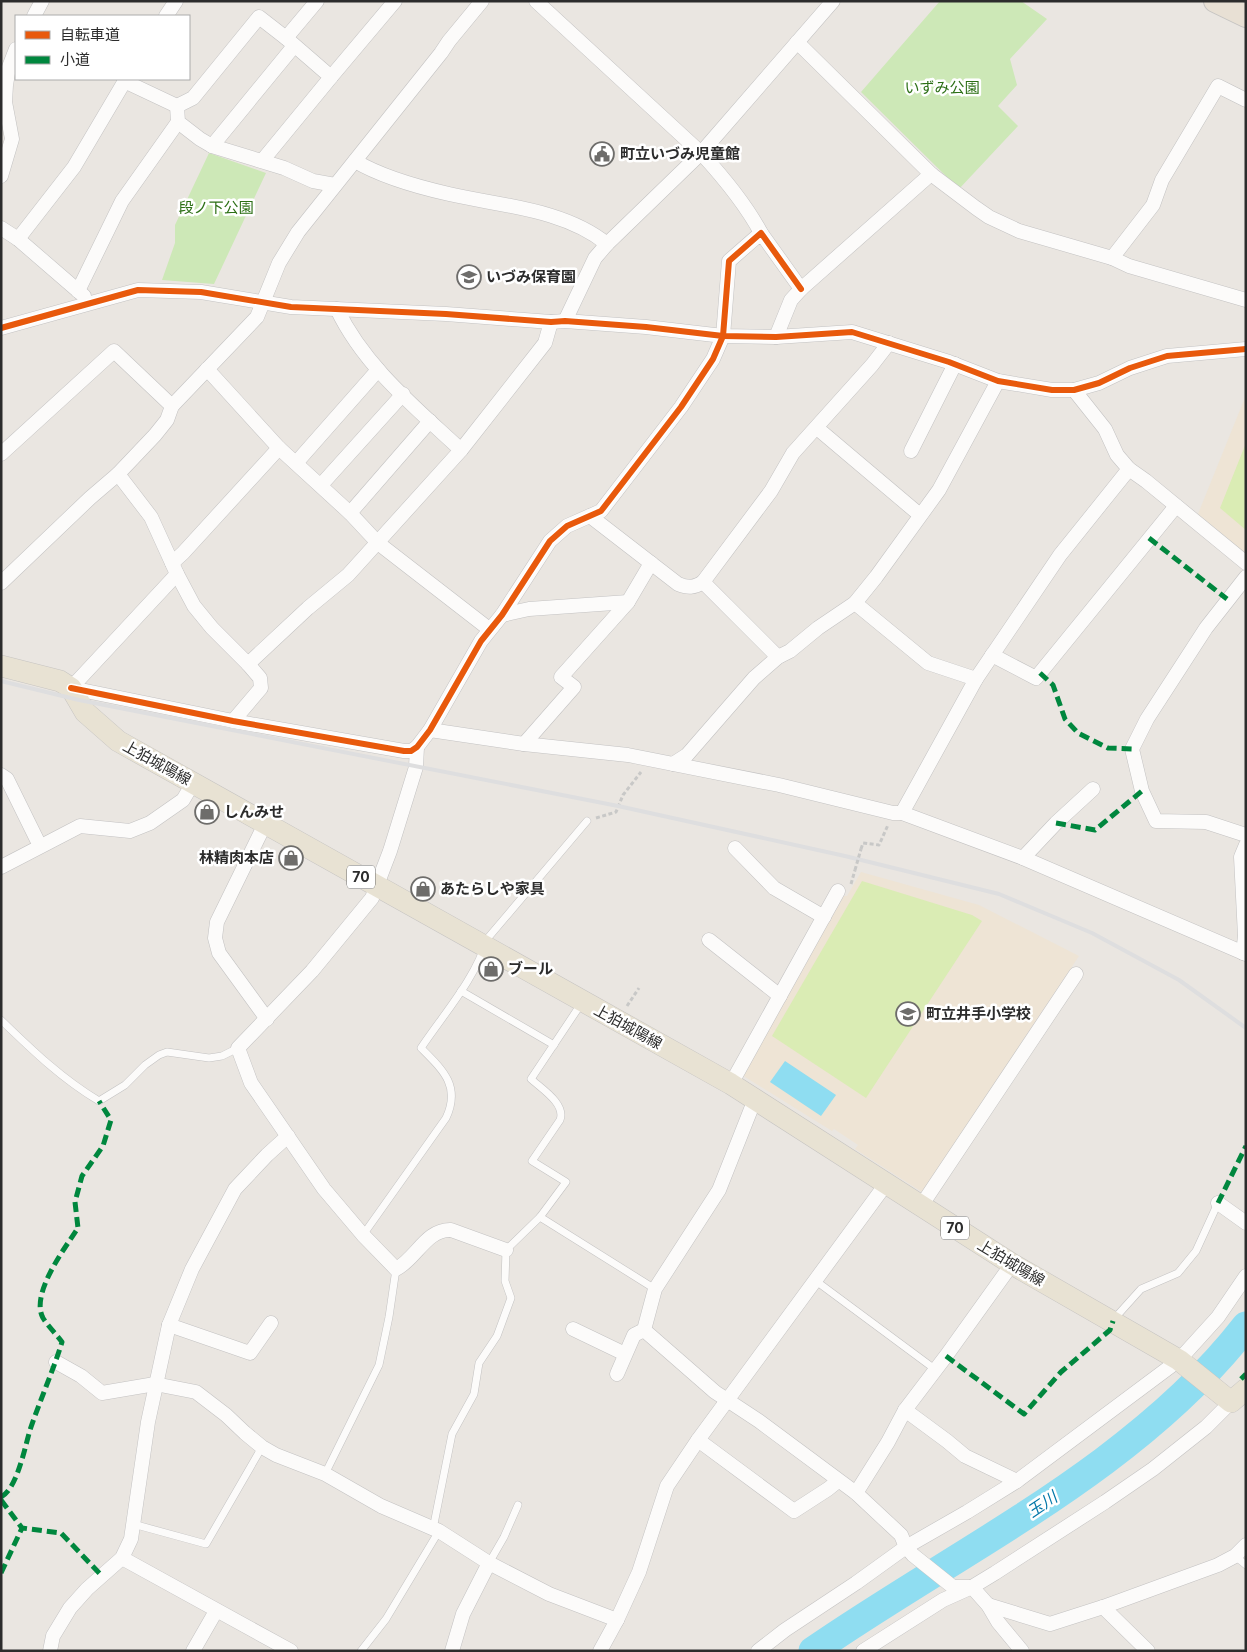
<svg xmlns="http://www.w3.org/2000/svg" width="1247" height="1652" font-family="Inter,'Noto Sans JP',sans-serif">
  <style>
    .education { fill: #eee4d5 }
    .green { fill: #cde8b7 }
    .pitch { fill: #daecb4 }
    .water { fill: #8fddf1 }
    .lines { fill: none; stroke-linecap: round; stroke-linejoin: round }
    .river { stroke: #8fddf1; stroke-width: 29 }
    .service-casing { stroke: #c3c2c2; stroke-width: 8 }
    .minor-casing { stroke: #c3c2c2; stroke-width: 15 }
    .primary-casing { stroke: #c6c4c2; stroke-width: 22 }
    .trunk-casing { stroke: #c6c4c2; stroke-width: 24 }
    .path { stroke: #c8c8c7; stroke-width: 3; stroke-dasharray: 4 2.5; stroke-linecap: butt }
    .service { stroke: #fcfbfa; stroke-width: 7 }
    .minor { stroke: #fcfbfa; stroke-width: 14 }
    .primary { stroke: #e8e2d3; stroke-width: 21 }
    .trunk { stroke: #e8e0d4; stroke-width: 22 }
    .rail { stroke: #dededf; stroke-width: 4 }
    .path-bridge { stroke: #c8c8c7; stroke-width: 3; stroke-dasharray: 4 2.5; stroke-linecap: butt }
    .quiet { stroke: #00873e; stroke-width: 5; stroke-dasharray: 10 5; stroke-linecap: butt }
    .cycleway-casing { stroke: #fff; stroke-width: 9 }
    .cycleway { stroke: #e8590c; stroke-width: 6 }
    .labels { text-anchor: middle; stroke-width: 5; stroke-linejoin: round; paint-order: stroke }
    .shield { fill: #fff; stroke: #6b6b6b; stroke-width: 1 }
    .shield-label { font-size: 14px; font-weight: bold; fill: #2c2c2c }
    .park-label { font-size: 15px; fill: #2c6f15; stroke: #fff }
    .poi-label { font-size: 15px; font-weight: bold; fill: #2c2c2c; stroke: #fff; text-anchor: start }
    .street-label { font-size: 15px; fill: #2c2c2c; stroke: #fff }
    .water-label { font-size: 16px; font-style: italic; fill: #0377a8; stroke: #fff }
  </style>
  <rect width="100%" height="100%" fill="#eae6e1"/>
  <g class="education">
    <polygon points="1246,395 1246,554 1198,514"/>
    <polygon points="861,872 979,905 1079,956 922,1192 855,1149 858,1145 834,1129 832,1131 745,1077 742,1072 844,896 847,896"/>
  </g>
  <g class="green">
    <polygon points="940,1 1021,1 1047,19 1010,59 1017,85 998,106 1018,126 959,189 861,92"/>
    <polygon points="209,153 266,173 214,284 162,280 175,243 175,225"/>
  </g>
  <g class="pitch">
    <polygon points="1246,443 1246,530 1220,508"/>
    <polygon points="862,881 972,915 982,921 866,1098 772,1036"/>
  </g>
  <polygon class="water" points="785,1061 836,1095 821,1116 770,1082"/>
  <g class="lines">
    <path class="river" d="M 813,1651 C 959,1550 1136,1468 1246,1326"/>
    <g class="service-casing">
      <g id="service">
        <polyline points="461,991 554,1045"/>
        <path d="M 1,1020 C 32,1050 62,1079 99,1101 L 125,1085 L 145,1065 L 159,1055 L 167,1052 L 209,1058 L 222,1056 L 238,1048"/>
        <path d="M 540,1217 L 566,1182 L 532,1161 L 560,1120 C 566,1104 542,1089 531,1079 L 581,1004"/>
        <path d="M 363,1235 L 446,1118 C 461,1086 443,1070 421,1048 C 443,1015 476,978 487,939 L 587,821"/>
        <polyline points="816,1281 936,1370"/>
        <polyline points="1114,1319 1141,1289 1178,1273 1196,1251 1218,1203"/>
        <polyline points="325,1474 379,1365 389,1317 396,1269"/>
        <polyline points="133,1524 206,1544 262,1447"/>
        <polyline points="433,1529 452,1434 474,1394 479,1363 497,1336 511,1298 505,1281 506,1250 540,1217 655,1289"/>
        <polyline points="1235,1556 1246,1565"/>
        <polyline points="489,1563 504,1537 518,1505"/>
        <polyline points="361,1651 386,1619 439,1531"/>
      </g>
    </g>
    <g class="minor-casing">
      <g id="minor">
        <path d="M 536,1 L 701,153 C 724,178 745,203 761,233"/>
        <polyline points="34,16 42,1"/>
        <polyline points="166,16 176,1"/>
        <polyline points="286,38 317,1"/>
        <polyline points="797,42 931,174 976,208 989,217 1019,231 1112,258 1129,266 1246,300"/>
        <polyline points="331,77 395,1"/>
        <polyline points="124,81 177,106 178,122 200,139 212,146 284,168 313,181 335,185"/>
        <polyline points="177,106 193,98 259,17 286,38 331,77 262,161"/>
        <polyline points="212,146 294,46"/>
        <path d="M 355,161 C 382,177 418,187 449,194 C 501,206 564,209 607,244"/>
        <polyline points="1,176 12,139 5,102 6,85 9,67 16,49"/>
        <polyline points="1,228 18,239 84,296"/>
        <polyline points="18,239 74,167 126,79"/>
        <polyline points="1112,258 1153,205 1162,180 1218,86 1246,100"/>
        <polyline points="78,291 122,201 178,122"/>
        <path d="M 337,309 C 364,366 416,408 461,450"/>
        <polyline points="565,321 595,258 607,244 701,153 833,1"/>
        <polyline points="1,328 138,290 201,292 291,307 446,314 551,322 565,321 646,327 723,336 776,337 852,332 949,362 998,381 1052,390 1074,390 1099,383 1130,368 1167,356 1246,349"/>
        <polyline points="776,337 791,300 801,289 931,174"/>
        <polyline points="207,369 279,448 350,513 378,543 489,629"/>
        <polyline points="1074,390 1105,429 1117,455 1129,469 1146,481 1246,563"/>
        <polyline points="817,428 920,515"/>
        <polyline points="911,451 955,364"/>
        <polyline points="1,454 114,351 172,406"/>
        <polyline points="296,463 378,370"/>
        <polyline points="118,474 151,517 177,574 194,606 212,628 248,664 308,608 348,575 461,450 545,343 551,322"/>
        <polyline points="321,485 403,394"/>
        <polyline points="350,513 430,421"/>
        <path d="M 590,516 L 678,584 C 688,588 694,588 703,582 L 771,491 L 793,453 L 872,365 L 889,343"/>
        <polyline points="172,563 183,553 279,448"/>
        <polyline points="1246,577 1206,628 1147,719 1132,749 1142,791 1156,821 1206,822 1246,835"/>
        <polyline points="703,582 778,657"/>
        <polyline points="1,583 90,498 118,474 155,435 167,420 172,406 257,317 279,263 298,232 441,53 449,41 482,1"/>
        <polyline points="855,603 928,663 976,679"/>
        <polyline points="502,615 529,609 628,602"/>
        <polyline points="992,655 1036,678 1176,506"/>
        <polyline points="71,688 233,721 404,751 411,751 417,747 430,730 481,641 502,615 550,541 567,526 601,511 681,407 713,359 723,336 729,261 761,233 801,289"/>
        <polyline points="71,688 177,574"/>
        <polyline points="233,721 261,688 260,678 248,664"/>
        <polyline points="430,730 524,744 628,755 779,785 893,813 902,813 1023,858 1246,954"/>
        <polyline points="524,744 574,687 561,677 628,602 651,563"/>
        <path d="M 417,747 L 416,767 L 390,851 L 372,898 L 312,971 L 238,1048 L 251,1083 L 324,1189 L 363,1235 L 396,1269 C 416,1259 426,1229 451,1230 L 506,1250"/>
        <polyline points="673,764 687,755 754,678 778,657 790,651 818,628 855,603 876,577 939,490 998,381"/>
        <polyline points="1,775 7,779 40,846"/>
        <polyline points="902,813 976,679 1060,555 1129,469"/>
        <polyline points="265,824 217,922 215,938 219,953 267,1019"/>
        <polyline points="735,848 774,888 824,917"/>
        <polyline points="1023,858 1056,823 1093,789"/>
        <polyline points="1,867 80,826 130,831 150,823 183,800 193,783"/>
        <polyline points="709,940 780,996"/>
        <polyline points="1243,953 1245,936 1241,857 1246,845"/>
        <polyline points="731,1084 838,891"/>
        <polyline points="755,1099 719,1190 655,1289 644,1330 715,1392 759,1421 856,1493 901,1535 906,1547 913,1555 953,1587 972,1587 988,1605 998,1622 1022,1651"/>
        <polyline points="1218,1203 1246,1223"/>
        <polyline points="921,1206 1076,974"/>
        <polyline points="169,1325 250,1353 271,1323"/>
        <polyline points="573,1329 625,1354"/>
        <polyline points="56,1362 81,1376 102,1393 155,1384 196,1392 226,1415 245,1433 262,1447 276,1455 325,1474 381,1506 439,1531 489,1563 549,1594 617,1620"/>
        <polyline points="617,1374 634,1335 644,1330"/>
        <polyline points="905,1410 946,1356 1012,1264"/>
        <polyline points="698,1440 794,1511 828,1489 838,1481"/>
        <polyline points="1017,1481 1179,1360 1218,1317 1246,1276"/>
        <polyline points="122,1558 291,1651"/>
        <polyline points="988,1605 1050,1624 1103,1607 1218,1565 1235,1556 1246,1545"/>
        <polyline points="1103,1607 1148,1651"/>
        <polyline points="50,1651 53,1636 70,1608 87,1589 122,1558 131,1539 148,1422 169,1325 192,1269 235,1189 267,1155 288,1136"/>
        <polyline points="193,1651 216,1611"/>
        <polyline points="452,1651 463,1614 489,1563"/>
        <polyline points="600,1651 617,1620 639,1572 667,1486 698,1440 886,1184"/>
        <polyline points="758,1651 785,1630 856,1583 906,1547 967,1512 1017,1481 965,1456 947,1441 905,1410 888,1442 856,1493"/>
        <polyline points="863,1651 943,1600 972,1587 995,1573 1105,1502 1153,1469 1206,1427 1231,1402"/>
      </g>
    </g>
    <g class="primary-casing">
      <polyline id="primary" points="1,666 60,681 71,688 85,712 118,741 731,1084 1012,1264 1179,1360 1231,1402 1246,1389"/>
    </g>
    <g class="trunk-casing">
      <polyline id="trunk" points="1215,1 1246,16"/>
    </g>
    <g class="path">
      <polyline points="596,818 616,812 623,795 641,772"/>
      <polyline points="861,849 863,843 879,845 888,825"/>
      <polyline points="851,884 855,870"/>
      <polyline points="627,1006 639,988"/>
    </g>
    <use href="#service" class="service"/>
    <use href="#minor" class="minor"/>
    <use href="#primary" class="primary"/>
    <use href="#trunk" class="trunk"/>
    <polyline class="rail" points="1,681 79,700 618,806 845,856 999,894 1092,933 1179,980 1246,1028"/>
    <polyline class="path-bridge" points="855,870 861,849"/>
    <g class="quiet">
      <polyline points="1149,538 1227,599"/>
      <polyline points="1040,673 1053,685 1065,719 1078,733 1108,748 1132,749"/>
      <polyline points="1056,823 1095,830 1142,791"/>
      <polyline points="1218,1203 1246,1146"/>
      <polyline points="946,1356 1024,1414 1061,1372 1110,1330 1113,1321"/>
      <polyline points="1241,1379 1246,1374"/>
      <path d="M 1,1497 C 18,1488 25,1445 31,1427 C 41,1398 53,1371 62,1342 C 56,1334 48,1326 43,1318 C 30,1294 65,1248 78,1228 L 75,1202 L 82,1176 L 103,1146 L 111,1120 L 99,1101"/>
      <polyline points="1,1500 22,1528 61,1533 102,1576"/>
      <polyline points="1,1573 22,1528"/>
    </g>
    <g class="cycleway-casing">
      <g id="cycleway">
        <polyline points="1,328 138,290 201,292 291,307 446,314 551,322 565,321 646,327 723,336 776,337 852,332 949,362 998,381 1052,390 1074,390 1099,383 1130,368 1167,356 1246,349"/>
        <polyline points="71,688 233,721 404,751 411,751 417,747 430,730 481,641 502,615 550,541 567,526 601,511 681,407 713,359 723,336 729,261 761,233 801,289"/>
      </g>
    </g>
    <use href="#cycleway" class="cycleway"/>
  </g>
  <defs>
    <g id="civic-ring" transform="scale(1.25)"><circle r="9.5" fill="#fff" stroke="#6e6d6b" stroke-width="1.5"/><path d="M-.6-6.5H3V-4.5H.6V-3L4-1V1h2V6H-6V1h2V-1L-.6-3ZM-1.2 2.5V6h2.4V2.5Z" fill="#6e6d6b"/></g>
    <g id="school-ring" transform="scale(1.25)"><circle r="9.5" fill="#fff" stroke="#6e6d6b" stroke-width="1.5"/><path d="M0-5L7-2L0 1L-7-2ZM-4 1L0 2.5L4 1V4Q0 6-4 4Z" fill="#6e6d6b"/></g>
    <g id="shop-ring" transform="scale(1.25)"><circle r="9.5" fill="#fff" stroke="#6e6d6b" stroke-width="1.5"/><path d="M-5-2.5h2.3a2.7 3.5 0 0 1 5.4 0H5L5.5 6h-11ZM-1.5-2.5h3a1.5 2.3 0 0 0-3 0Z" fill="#6e6d6b"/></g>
  </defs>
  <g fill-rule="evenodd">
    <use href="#civic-ring" x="602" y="154"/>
    <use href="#school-ring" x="469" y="277"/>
    <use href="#shop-ring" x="207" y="812"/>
    <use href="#shop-ring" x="291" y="858"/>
    <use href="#shop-ring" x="423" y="889"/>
    <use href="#shop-ring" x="491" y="969"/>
    <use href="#school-ring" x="908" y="1014"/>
  </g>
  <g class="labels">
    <g class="shield">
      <rect x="347" y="865.5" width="28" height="23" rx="4"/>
      <rect x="941" y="1216.5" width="28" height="23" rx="4"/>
    </g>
    <g class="shield-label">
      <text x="361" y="882">70</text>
      <text x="955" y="1233">70</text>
    </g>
    <g class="park-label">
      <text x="942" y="93">いずみ公園</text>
      <text x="216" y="213">段ノ下公園</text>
    </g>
    <g class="poi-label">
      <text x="620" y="159">町立いづみ児童館</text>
      <text x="486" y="282">いづみ保育園</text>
      <text x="224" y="817">しんみせ</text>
      <text x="274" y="863" text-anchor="end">林精肉本店</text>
      <text x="440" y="894">あたらしや家具</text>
      <text x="508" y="974">ブール</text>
      <text x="926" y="1019">町立井手小学校</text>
    </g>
    <g class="street-label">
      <text transform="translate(157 763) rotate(29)" y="5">上狛城陽線</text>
      <text transform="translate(628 1027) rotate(29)" y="5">上狛城陽線</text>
      <text transform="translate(1011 1263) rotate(31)" y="5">上狛城陽線</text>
    </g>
    <g class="water-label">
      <text transform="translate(1042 1504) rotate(-34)" y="6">玉川</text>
    </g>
  </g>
  <rect width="1247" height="1652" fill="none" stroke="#2c2c2c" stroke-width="5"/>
  <rect x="15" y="15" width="175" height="65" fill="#ffffff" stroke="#ababab"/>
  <rect x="25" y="31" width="25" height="8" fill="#e8590c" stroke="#ababab"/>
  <text x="60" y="40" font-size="15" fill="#2c2c2c">自転車道</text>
  <rect x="25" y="56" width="25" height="8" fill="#00873e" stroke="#ababab"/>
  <text x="60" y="65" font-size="15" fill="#2c2c2c">小道</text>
</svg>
